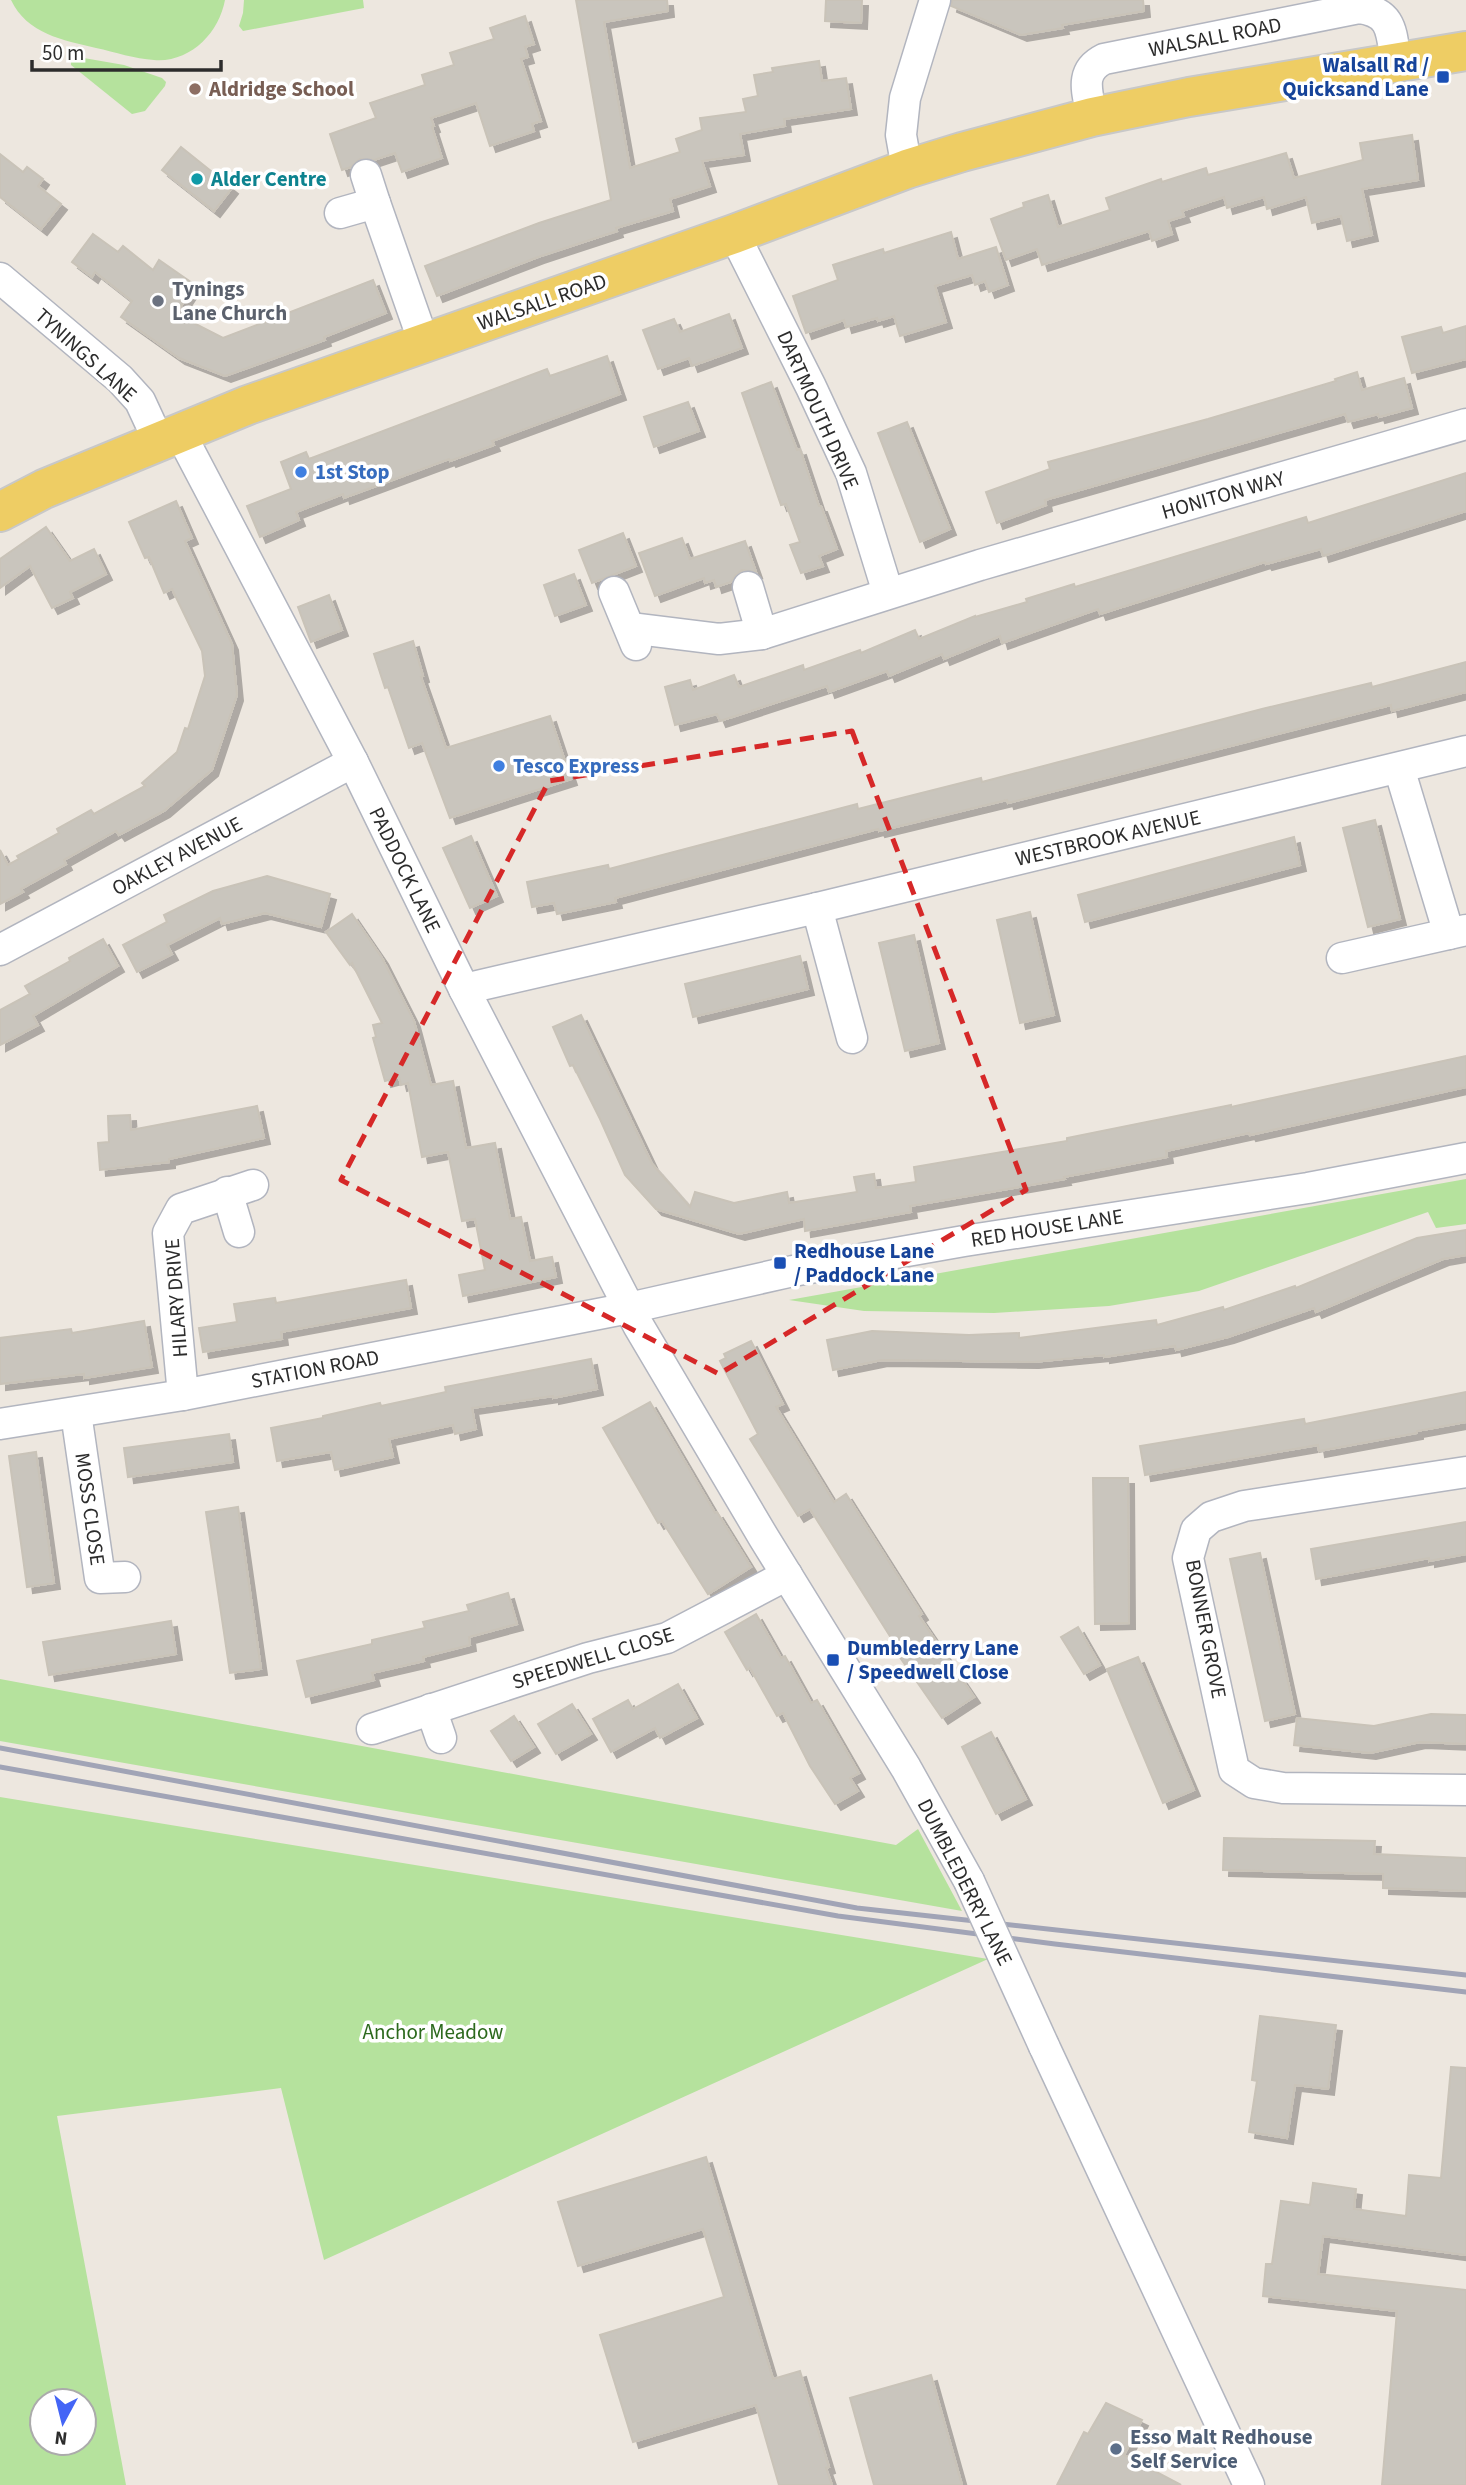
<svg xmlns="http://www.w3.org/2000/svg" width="1466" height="2485" font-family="'Source Sans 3',sans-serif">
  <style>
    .green { fill: #b5e29d; fill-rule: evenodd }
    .building { fill: #c9c5bd; stroke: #c9c3b8; stroke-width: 2; filter: url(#shadow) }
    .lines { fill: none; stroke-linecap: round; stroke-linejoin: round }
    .minor-casing { stroke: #b2b5bf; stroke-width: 33 }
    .primary-casing { stroke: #c8c8c8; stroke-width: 42 }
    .minor { stroke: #fff; stroke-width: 30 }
    .primary { stroke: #eecd64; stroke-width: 38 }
    .rail { stroke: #a1a4b6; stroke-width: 5 }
    .minor-bridge-casing { stroke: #b2b5bf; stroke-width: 33; stroke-linecap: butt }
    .minor-bridge { stroke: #fff; stroke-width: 30 }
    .marked { fill: none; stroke: #d62828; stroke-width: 5; stroke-dasharray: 14 9; stroke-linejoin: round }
    .transit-dot { fill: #1a4fb4; stroke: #fff; stroke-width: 2.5 }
    .education-dot { fill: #8d6e63; stroke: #fff; stroke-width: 2.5 }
    .culture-dot { fill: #0f9aa8; stroke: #fff; stroke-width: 2.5 }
    .worship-dot { fill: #6b7280; stroke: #fff; stroke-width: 2.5 }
    .shop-dot { fill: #3f7fe0; stroke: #fff; stroke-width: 2.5 }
    .service-dot { fill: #5c6f8a; stroke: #fff; stroke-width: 2.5 }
    .labels { text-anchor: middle; stroke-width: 7; stroke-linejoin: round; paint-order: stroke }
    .street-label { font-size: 21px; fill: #2c2c2c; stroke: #fff }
    .transit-label { font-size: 21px; font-weight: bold; fill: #164399; stroke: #fff; text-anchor: start }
    .education-label { font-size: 21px; font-weight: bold; fill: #785e54; stroke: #fff; text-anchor: start }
    .culture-label { font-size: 21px; font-weight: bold; fill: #0d838f; stroke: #fff; text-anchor: start }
    .worship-label { font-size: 21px; font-weight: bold; fill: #5b616d; stroke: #fff; text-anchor: start }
    .shop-label { font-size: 21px; font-weight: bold; fill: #366cbe; stroke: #fff; text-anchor: start }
    .park-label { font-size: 21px; fill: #2c691d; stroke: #fff }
    .service-label { font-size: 21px; font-weight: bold; fill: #4e5e75; stroke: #fff; text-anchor: start }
  </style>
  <defs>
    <filter id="shadow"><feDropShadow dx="6" dy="6" stdDeviation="0" flood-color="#0004"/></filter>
  </defs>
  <rect width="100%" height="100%" fill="#ede7df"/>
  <g class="green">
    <path d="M 11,0 L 225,0 C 219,33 190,63 154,60 C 135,59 115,52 96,48 C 63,40 27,34 11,0 Z"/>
    <polygon points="244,0 363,0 364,8 243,31 239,26 243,13"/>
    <polygon points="78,57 124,65 162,78 166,82 165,86 145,111 132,114 71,65 71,61"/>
    <polygon points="1466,1179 1466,1224 1436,1228 1428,1212 1199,1291 1109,1306 994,1313 864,1311 789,1300"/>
    <polygon points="0,1679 896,1845 918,1829 962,1911 0,1741"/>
    <path d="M 0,1797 L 988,1959 L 324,2260 L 281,2088 L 57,2116 L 126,2485 L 0,2485 ZM 42,2401 L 84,2401 L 84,2443 L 42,2443 Z"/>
  </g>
  <g class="building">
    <polygon points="576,0 667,0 668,11 604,22 630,168 680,152 676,139 702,130 700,118 746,112 743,99 758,96 754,75 773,72 772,68 819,61 822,81 846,78 851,109 784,119 785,126 740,134 744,155 702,161 710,186 670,199 673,211 616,228 617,231 538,257 437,296 425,266 539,223 611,200"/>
    <polygon points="826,0 862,0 861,23 825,21"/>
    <polygon points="952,0 1143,0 1144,11 1062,25 1063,28 1021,35 951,6"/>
    <polygon points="525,16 534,44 525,47 528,57 521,59 541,121 532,124 534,131 490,146 476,103 431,118 434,126 432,127 442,158 402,172 395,153 374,160 360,159 351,167 342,170 330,134 376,118 370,103 425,85 422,75 454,65 450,53 494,39 490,28"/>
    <polygon points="1412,135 1418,180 1362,189 1372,235 1347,241 1341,216 1312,223 1306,197 1267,209 1264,197 1227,208 1224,197 1182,211 1184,216 1168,221 1172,234 1152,241 1149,231 1042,265 1037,249 1006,260 991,219 1024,207 1023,203 1048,195 1058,227 1110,210 1106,198 1161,179 1162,182 1206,168 1208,175 1286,153 1294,178 1363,160 1360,143"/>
    <polygon points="181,147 232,188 214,211 162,170"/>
    <polygon points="0,154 23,172 27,167 43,179 38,186 61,204 41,229 0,197"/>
    <polygon points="951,232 958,259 996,247 1008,285 989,292 985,281 975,285 972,275 935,286 946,322 900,336 894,316 878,321 877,318 846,327 844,320 806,333 793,296 838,280 833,265 883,249 884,253"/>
    <polygon points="93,234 118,252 123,246 153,270 159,260 195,285 176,314 223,338 373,280 386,313 324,337 325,340 225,376 179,358 121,317 132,301 95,272 92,277 72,262"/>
    <polygon points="729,314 742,348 692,366 689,358 658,369 643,330 674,319 680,332"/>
    <polygon points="1466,326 1466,359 1412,373 1402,337 1441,327 1443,333"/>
    <polygon points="607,356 620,394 492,441 494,445 450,461 449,459 344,498 343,494 296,512 299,520 260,537 247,506 291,489 281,462 306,452 309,459 547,369 550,376"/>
    <polygon points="1357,372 1362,390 1404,378 1412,408 1379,417 1378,414 1348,422 1345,414 1045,500 1046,505 997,523 986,492 1050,469 1048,462 1208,419 1336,381 1335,379"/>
    <polygon points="771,382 797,450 800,449 819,506 821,506 837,549 819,556 823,566 801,573 790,545 800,542 786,504 781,505 742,393"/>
    <polygon points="688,402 699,431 654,447 644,417"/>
    <polygon points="907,422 950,529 920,542 878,433"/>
    <polygon points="1466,473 1466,511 1444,518 1323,556 1321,549 1266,564 1265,562 1100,614 1098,609 1002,643 1000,636 944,659 942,654 889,676 887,671 829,692 827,686 720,721 717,714 675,725 665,687 690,680 693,690 734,675 739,687 803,665 804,670 860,650 861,653 915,630 919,639 975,616 975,617 1027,602 1026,599 1074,584 1075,587 1306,517 1308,523"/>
    <polygon points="176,501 192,538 185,541 232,644 237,695 212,770 164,811 119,835 116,831 64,860 66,864 21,889 23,892 0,904 0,850 8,865 19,859 17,856 59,833 57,829 91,810 94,814 145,786 142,783 177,752 185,728 188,729 205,676 202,651 172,589 164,593 149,557 145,558 129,522"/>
    <polygon points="46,527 70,561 94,549 106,574 70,592 73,598 52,608 30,566 0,588 0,559"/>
    <polygon points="623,533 636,566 592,583 579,550"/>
    <polygon points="682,538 690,559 745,541 756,572 742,570 735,576 731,582 716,587 714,580 705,583 704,578 655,596 639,553"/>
    <polygon points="574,574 586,605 555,616 544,585"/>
    <polygon points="329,595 342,630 311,642 298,607"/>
    <polygon points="413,641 423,676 421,677 446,748 550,716 571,779 450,818 422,743 409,748 388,687 385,688 374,654"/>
    <polygon points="1466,662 1466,692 1392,711 1391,705 1008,803 1007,800 879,831 878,829 615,898 616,902 557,914 554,903 532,907 527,882 608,865 609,869 857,804 858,809 981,778 982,782 1262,709 1371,683 1372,687"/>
    <polygon points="1375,820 1400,919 1368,927 1343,828"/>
    <polygon points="471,836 497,896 470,908 443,848"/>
    <polygon points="1294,837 1300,865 1085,922 1078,895"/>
    <polygon points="267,876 330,894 321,927 265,913 222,924 220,918 167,945 172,954 137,972 123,945 167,922 164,915 213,891"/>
    <polygon points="1030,912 1054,1015 1020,1023 997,920"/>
    <polygon points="352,914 382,958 414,1021 431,1085 453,1081 466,1148 495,1143 510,1219 521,1217 530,1261 552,1257 556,1277 463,1296 459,1275 485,1270 475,1219 462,1221 448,1152 422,1157 408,1083 401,1085 399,1077 385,1081 373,1038 376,1037 373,1025 382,1023 352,963 350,965 326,932"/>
    <polygon points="914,935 939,1043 905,1051 879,943"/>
    <polygon points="103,939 118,966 33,1016 38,1025 0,1045 0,1010 30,994 25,986 70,961 69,958"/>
    <polygon points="800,956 808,989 693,1017 685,984"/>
    <polygon points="581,1015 652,1164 690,1207 695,1192 734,1203 787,1192 789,1203 857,1192 854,1177 874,1174 876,1188 916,1182 914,1167 1067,1141 1067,1138 1231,1105 1231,1107 1466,1056 1466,1087 1250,1135 1249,1133 1166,1151 1167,1157 1064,1177 1065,1179 910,1206 911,1212 805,1231 804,1219 739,1234 656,1209 625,1175 600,1119 573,1065 570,1066 553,1027"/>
    <polygon points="257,1106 264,1138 169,1159 169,1162 100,1170 98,1143 109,1142 108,1116 130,1115 131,1130"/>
    <polygon points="1466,1230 1466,1255 1443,1259 1316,1312 1314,1308 1228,1337 1176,1350 1175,1346 1104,1357 1104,1355 1033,1362 882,1360 833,1370 827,1340 872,1331 969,1335 1019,1333 1019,1338 1156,1320 1157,1325 1223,1307 1224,1310 1295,1286 1296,1288 1417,1238"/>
    <polygon points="406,1280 411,1308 281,1332 282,1339 203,1352 199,1328 237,1322 234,1304 275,1298 276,1303"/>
    <polygon points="144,1321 152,1367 84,1378 84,1374 0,1384 0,1338 71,1329 72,1333"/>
    <polygon points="751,1341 783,1404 776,1407 834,1502 846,1494 922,1614 919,1616 974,1697 942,1718 890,1643 893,1641 810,1509 798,1516 750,1439 758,1434 720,1361 726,1358 724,1354"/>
    <polygon points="591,1359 597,1389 553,1398 553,1396 472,1408 476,1429 455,1434 453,1425 389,1439 393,1457 335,1470 331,1452 277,1461 271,1428 323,1418 323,1416 380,1403 381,1406 446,1392 445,1387"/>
    <polygon points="1466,1392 1466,1422 1417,1431 1417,1433 1319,1451 1318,1445 1145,1475 1140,1446 1304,1419 1305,1424"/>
    <polygon points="650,1402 715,1513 717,1512 751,1567 708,1594 662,1521 658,1523 603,1428"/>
    <polygon points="229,1434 233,1462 128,1477 124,1448"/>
    <polygon points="36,1452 54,1583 27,1587 9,1456"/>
    <polygon points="1093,1478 1128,1478 1129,1623 1095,1624"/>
    <polygon points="238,1507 261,1669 230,1673 206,1512"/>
    <polygon points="1466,1522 1466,1554 1429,1561 1429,1558 1316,1579 1311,1549"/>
    <polygon points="1260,1553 1295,1714 1265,1721 1230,1559"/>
    <polygon points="508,1593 517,1624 469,1637 470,1645 423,1657 424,1661 372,1673 374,1680 306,1697 297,1661 372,1644 372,1640 425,1628 423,1622 469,1611 467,1605"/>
    <polygon points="756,1614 781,1658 785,1656 811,1703 817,1700 859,1773 850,1778 858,1791 835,1804 810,1766 783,1713 777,1716 750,1668 747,1670 725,1632"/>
    <polygon points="171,1621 176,1654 49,1675 43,1642"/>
    <polygon points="1078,1627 1100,1665 1084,1674 1061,1637"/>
    <polygon points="1138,1657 1194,1790 1163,1803 1107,1669"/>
    <polygon points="678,1684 697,1718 660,1738 655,1728 611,1752 593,1719 628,1700 633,1709"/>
    <polygon points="572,1704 591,1734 556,1754 538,1724"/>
    <polygon points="1431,1714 1466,1715 1466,1744 1420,1742 1370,1753 1294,1745 1297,1718 1374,1726"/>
    <polygon points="514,1716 534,1747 511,1761 491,1731"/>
    <polygon points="991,1732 1026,1799 996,1814 962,1747"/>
    <polygon points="1224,1838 1375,1841 1374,1854 1466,1858 1466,1891 1383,1888 1383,1874 1223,1870"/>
    <polygon points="1260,2016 1336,2025 1328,2089 1295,2085 1287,2138 1249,2132 1257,2081 1252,2080"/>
    <polygon points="1451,2067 1466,2068 1466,2255 1323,2236 1318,2274 1466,2290 1466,2485 1382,2485 1397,2311 1263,2296 1266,2264 1272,2264 1281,2201 1310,2205 1313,2183 1356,2189 1354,2209 1406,2216 1409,2175 1441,2178"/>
    <polygon points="706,2157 773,2379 800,2371 829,2467 826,2468 832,2485 779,2485 756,2405 633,2442 600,2335 724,2297 703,2229 578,2266 558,2202"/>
    <polygon points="931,2375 962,2485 874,2485 850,2398"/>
    <polygon points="1106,2403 1142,2420 1124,2455 1181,2485 1057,2485 1084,2432 1088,2434"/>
  </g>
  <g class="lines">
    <g class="minor-casing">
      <g id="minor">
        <path d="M 1092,117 C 1088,93 1078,72 1104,59 L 1359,8 C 1394,13 1391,33 1396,63"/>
        <polyline points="907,169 901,135 905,98 935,0"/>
        <polyline points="366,175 375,203"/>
        <polyline points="340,213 375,203 424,343"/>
        <polyline points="734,234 811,387 851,473 888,593"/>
        <polyline points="0,278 120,379 140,401 159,442"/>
        <polyline points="180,433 353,762 464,989 638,1325 764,1538 906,1768 969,1881"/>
        <polyline points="748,587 762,634"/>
        <polyline points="614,592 636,645"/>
        <polyline points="630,628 719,639 762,634 980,565 1466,424"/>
        <polyline points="1399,768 1449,934"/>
        <polyline points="817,908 852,1038"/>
        <polyline points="0,950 353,762"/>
        <polyline points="1342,958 1466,930"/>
        <polyline points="464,989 817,908 1466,751"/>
        <polyline points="227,1192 239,1232"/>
        <polyline points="183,1395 168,1233 181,1209 253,1185"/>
        <polyline points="76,1413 100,1578 125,1577"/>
        <polyline points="0,1424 183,1395 629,1308 793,1271 964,1241 1308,1188 1466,1158"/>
        <polyline points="1466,1472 1244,1506 1211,1517 1196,1530 1188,1558 1234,1770 1254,1783 1283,1788 1466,1790"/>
        <polyline points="431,1709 441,1738"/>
        <polyline points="372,1729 588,1658 667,1638 787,1575"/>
        <polyline points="1044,2046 1249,2485"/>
      </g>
    </g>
    <g class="primary-casing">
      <polyline id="primary" points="0,512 44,489 248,405 734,234 907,169 962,152 1092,117 1189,97 1466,51"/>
    </g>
    <use href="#minor" class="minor"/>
    <use href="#primary" class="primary"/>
    <g class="rail">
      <polyline points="0,1748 857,1908 1466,1975"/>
      <polyline points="0,1767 838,1916 1055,1944 1466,1992"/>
    </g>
    <g class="minor-bridge-casing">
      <polyline id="minor-bridge" points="969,1881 1044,2046"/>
    </g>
    <use href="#minor-bridge" class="minor-bridge"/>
  </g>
  <path class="marked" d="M 852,731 L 1026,1190 L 719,1374 L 341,1180 L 549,781 Z"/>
  <g class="transit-dot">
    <rect x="1436" y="70" width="14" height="14" rx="3.5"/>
    <rect x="773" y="1256" width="14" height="14" rx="3.5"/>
    <rect x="826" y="1653" width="14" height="14" rx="3.5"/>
  </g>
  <circle class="education-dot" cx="195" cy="89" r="7"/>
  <circle class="culture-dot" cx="197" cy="179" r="7"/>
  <circle class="worship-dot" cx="158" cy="301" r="7"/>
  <g class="shop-dot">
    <circle cx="301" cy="472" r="7"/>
    <circle cx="499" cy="766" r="7"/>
  </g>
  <circle class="service-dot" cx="1116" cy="2449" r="7"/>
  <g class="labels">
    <g class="street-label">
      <text transform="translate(1215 37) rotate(-11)" y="7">WALSALL ROAD</text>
      <text transform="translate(542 302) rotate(-19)" y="7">WALSALL ROAD</text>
      <text transform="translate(86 355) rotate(42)" y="7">TYNINGS LANE</text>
      <text transform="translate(818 410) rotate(66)" y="7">DARTMOUTH DRIVE</text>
      <text transform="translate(1223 495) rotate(-16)" y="7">HONITON WAY</text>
      <text transform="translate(1108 838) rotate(-13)" y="7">WESTBROOK AVENUE</text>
      <text transform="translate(177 856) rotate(-28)" y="7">OAKLEY AVENUE</text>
      <text transform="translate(405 870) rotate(64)" y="7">PADDOCK LANE</text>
      <text transform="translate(1047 1228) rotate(-9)" y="7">RED HOUSE LANE</text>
      <text transform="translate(176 1298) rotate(-94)" y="7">HILARY DRIVE</text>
      <text transform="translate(315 1369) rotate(-11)" y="7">STATION ROAD</text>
      <text transform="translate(90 1509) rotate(82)" y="7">MOSS CLOSE</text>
      <text transform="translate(1206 1629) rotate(79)" y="7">BONNER GROVE</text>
      <text transform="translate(593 1658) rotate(-17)" y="7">SPEEDWELL CLOSE</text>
      <text transform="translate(965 1882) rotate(63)" y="7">DUMBLEDERRY LANE</text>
    </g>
    <g class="transit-label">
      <text x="1429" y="72" text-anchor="end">Walsall Rd /<tspan x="1429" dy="24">Quicksand Lane</tspan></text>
      <text x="794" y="1258">Redhouse Lane<tspan x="794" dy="24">/ Paddock Lane</tspan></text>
      <text x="847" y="1655">Dumblederry Lane<tspan x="847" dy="24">/ Speedwell Close</tspan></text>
    </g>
    <g class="education-label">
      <text x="209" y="96">Aldridge School</text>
    </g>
    <g class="culture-label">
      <text x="211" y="186">Alder Centre</text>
    </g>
    <g class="worship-label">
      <text x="172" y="296">Tynings<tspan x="172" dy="24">Lane Church</tspan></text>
    </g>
    <g class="shop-label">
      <text x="315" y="479">1st Stop</text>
      <text x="513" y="773">Tesco Express</text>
    </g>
    <g class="park-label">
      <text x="433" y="2039">Anchor Meadow</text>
    </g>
    <g class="service-label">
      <text x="1130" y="2444">Esso Malt Redhouse<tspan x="1130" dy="24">Self Service</tspan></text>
    </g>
  </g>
  <g transform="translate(63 2422) rotate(187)"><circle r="33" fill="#ffffff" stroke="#ababab" stroke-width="2"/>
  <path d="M0-5L12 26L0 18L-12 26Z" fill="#4465f6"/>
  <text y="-10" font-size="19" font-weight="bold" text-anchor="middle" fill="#2c2c2c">N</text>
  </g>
  <path d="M32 60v10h189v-10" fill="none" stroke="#2c2c2c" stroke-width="3.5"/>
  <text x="42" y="60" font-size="21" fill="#2c2c2c" stroke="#ffffff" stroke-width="5" paint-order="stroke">50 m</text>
</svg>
